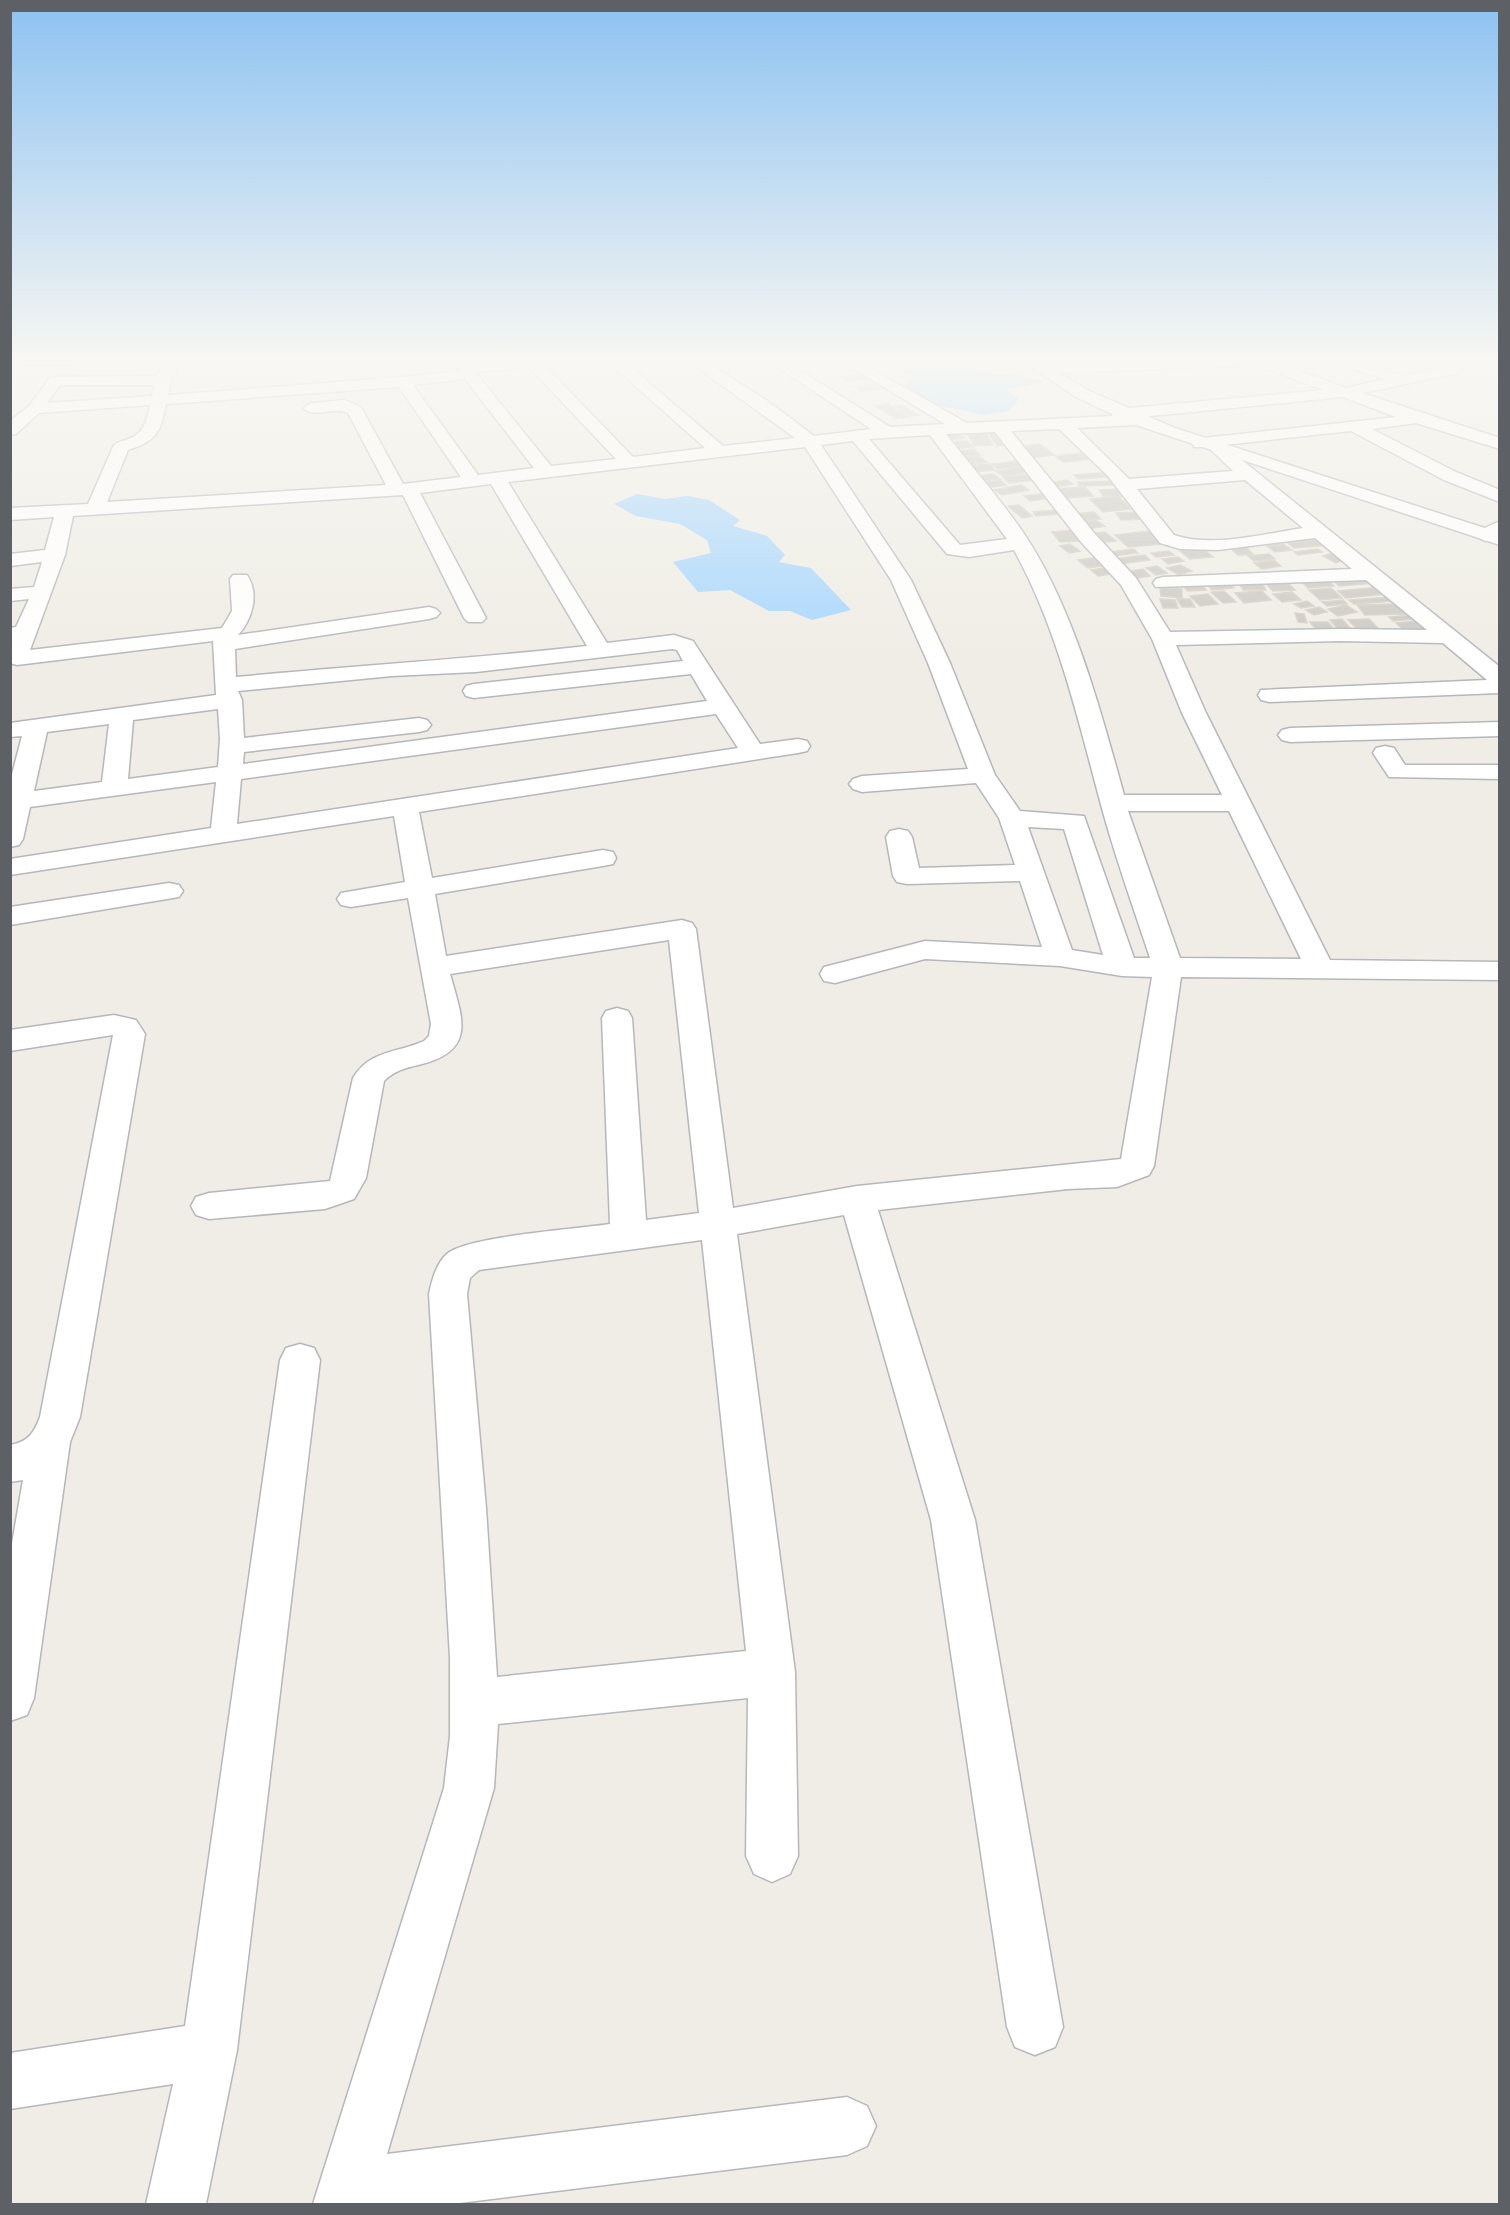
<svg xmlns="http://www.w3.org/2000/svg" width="1510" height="2215" font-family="'Varela Round',sans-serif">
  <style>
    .water { fill: #a6d6fe }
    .building { fill: #cac8c2; stroke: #d4cfc3; stroke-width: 1.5 }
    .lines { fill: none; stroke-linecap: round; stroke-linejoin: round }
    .minor-casing { stroke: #b5b7bc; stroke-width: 3 }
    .tertiary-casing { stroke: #b5b7bc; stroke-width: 3 }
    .minor { fill: #fff; fill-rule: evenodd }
    .tertiary { fill: #fff; fill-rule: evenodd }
  </style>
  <rect width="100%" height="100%" fill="#efede5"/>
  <g class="water">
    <polygon points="853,359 977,359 969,367 973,370 1020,375 1043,382 1007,389 1019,400 1009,411 982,415 926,402 904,386 913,378 889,361 851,362"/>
    <polygon points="637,494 665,499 687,496 709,500 740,520 733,526 767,536 785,555 779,562 811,568 851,610 812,620 790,611 769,611 730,590 698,592 673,562 711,553 707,540 680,524 636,516 614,504"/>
  </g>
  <g class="building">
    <polygon points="865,374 870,378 846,381 841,377"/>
    <polygon points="873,384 880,389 861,391 854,387"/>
    <polygon points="888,404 908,417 896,419 875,406"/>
    <polygon points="902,405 918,415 910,416 895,406"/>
    <polygon points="984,430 993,445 974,446 966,431"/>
    <polygon points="998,430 1008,445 997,446 987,431"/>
    <polygon points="959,433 965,438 949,440 943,435"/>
    <polygon points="967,441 973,447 953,449 947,442"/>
    <polygon points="1040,444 1054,455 1031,458 1017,447"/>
    <polygon points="974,449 980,455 961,457 955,452"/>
    <polygon points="1082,453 1091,459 1063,462 1055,456"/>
    <polygon points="979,456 987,462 968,465 961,459"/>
    <polygon points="1017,461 1023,466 998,469 992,464"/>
    <polygon points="990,464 995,470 970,472 965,466"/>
    <polygon points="1023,467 1030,472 1003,476 996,471"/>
    <polygon points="1103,473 1108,477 1078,479 1074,475"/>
    <polygon points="993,474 1000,479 984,481 978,476"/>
    <polygon points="1031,474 1037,480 1009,483 1003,477"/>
    <polygon points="1000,480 1006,485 988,488 982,483"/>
    <polygon points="1067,480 1073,484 1054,487 1048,483"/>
    <polygon points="1114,481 1117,485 1079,486 1078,482"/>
    <polygon points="1021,485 1029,490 1002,495 994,490"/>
    <polygon points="1085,487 1093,496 1063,498 1055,489"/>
    <polygon points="1119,489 1123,496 1103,496 1099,490"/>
    <polygon points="1046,493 1051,498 1030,501 1024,496"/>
    <polygon points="1118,496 1131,509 1103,512 1090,499"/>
    <polygon points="1019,505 1032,516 1022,518 1008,506"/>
    <polygon points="1057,510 1061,514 1036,516 1033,512"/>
    <polygon points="1094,512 1101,519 1081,521 1074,514"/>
    <polygon points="1140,512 1145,519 1121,520 1116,513"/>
    <polygon points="1096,520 1105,526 1088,529 1080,523"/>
    <polygon points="1075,530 1083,541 1060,542 1052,532"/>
    <polygon points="1150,531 1164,544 1128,547 1115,535"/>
    <polygon points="1105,532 1116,541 1099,543 1088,534"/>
    <polygon points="1315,540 1322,546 1294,548 1288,543"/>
    <polygon points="1070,544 1080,551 1069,553 1060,546"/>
    <polygon points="1283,544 1292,550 1275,552 1267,546"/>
    <polygon points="1245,546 1253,554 1238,555 1230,548"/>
    <polygon points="1202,548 1213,557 1190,559 1180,551"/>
    <polygon points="1134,549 1138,553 1112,556 1109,552"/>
    <polygon points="1318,549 1322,552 1298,555 1294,552"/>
    <polygon points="1169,551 1174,555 1156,557 1151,553"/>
    <polygon points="1333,553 1346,559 1336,563 1323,556"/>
    <polygon points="1269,554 1275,559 1254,561 1248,556"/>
    <polygon points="1145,555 1150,560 1119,564 1114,559"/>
    <polygon points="1098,557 1108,565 1088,568 1078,560"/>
    <polygon points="1178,557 1184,561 1168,564 1162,559"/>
    <polygon points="1274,560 1281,566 1262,569 1254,563"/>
    <polygon points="1180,565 1192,571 1179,575 1167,568"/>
    <polygon points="1157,566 1167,573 1156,575 1146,568"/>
    <polygon points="1110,567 1117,573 1098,576 1091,570"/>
    <polygon points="1143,569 1150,576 1131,579 1124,572"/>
    <polygon points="1325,577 1334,586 1308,588 1299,579"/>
    <polygon points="1369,577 1376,583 1339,586 1333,580"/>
    <polygon points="1228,581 1234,588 1212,590 1206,583"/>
    <polygon points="1238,581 1261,581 1266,590 1243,590"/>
    <polygon points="1200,583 1206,590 1187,591 1182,584"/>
    <polygon points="1288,583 1295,590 1273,591 1266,584"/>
    <polygon points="1379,587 1387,594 1346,598 1338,591"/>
    <polygon points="1160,588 1182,589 1182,598 1161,596"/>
    <polygon points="1331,588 1342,598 1320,600 1309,590"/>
    <polygon points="1224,591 1236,602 1223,603 1211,592"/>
    <polygon points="1262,591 1271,600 1244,603 1235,593"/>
    <polygon points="1292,592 1301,600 1282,602 1273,594"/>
    <polygon points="1208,594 1218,604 1200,606 1190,596"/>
    <polygon points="1391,597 1396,601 1354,604 1349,600"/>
    <polygon points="1160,599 1175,600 1178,608 1163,608"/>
    <polygon points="1177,599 1190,599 1195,607 1182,607"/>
    <polygon points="1343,600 1347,604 1327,606 1322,602"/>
    <polygon points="1307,601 1314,606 1301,608 1294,604"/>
    <polygon points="1396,604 1405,614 1365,615 1357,605"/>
    <polygon points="1346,605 1357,612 1338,616 1328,609"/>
    <polygon points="1319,607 1327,612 1314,615 1306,610"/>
    <polygon points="1295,613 1304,614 1307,623 1298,622"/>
    <polygon points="1411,615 1415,619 1393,621 1389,617"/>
    <polygon points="1342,619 1352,630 1339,630 1330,620"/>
    <polygon points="1369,619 1380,630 1359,631 1348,620"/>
    <polygon points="1416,621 1429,632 1408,634 1396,623"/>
    <polygon points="1310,622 1328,622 1336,632 1318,632"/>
  </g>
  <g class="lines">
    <g class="minor-casing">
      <g id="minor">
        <polygon points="10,359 94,359 94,360 87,364 10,365"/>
        <path d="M 166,359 L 180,359 L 171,380 L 168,395 L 403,377 L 459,371 L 461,367 C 494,354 535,359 570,359 L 563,363 L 544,365 L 633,457 L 705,448 L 605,359 L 621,359 L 723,446 L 795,438 L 685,359 L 702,359 L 769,402 L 814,436 L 871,429 L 765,359 L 782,359 L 890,427 L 945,424 L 837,359 L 854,359 L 967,423 L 1112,416 L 1113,411 L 1119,409 L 1323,390 L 1256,365 L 1038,374 L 1035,371 L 1043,366 L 1266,359 L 1346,388 L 1385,379 L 1333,362 L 1331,359 L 1352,359 L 1404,376 L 1453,365 L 1458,367 L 1461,370 L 1458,373 L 1362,393 L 1500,438 L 1500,449 L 1416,423 L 1372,429 L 1456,472 L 1500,490 L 1500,502 L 1444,480 L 1351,431 L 1223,445 L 1500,667 L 1500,693 L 1269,702 L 1261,700 L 1258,695 L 1261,690 L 1487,680 L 1443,643 L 1340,641 L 1176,645 L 1206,713 L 1330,960 L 1500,962 L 1500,980 L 1181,977 L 1154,1166 L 1149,1175 L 1117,1187 L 1068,1189 L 878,1210 L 975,1520 L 1063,2027 L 1055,2047 L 1035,2055 L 1015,2047 L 1007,2027 L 931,1520 L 844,1215 L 737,1234 L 795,1672 L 798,1856 L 790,1874 L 772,1882 L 754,1874 L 746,1856 L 748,1698 L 498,1724 L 494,1788 L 387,2154 L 847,2097 L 867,2106 L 876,2126 L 867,2146 L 847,2155 L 452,2204 L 313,2204 L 444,1788 L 450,1736 L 450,1658 L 429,1294 C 432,1280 436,1263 448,1253 C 471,1236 577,1229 610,1224 L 602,1018 L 606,1011 L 617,1008 L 628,1011 L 632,1018 L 646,1220 L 699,1213 L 669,940 L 450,974 C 463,1020 477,1051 418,1065 C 405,1068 394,1071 384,1081 L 366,1178 L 354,1199 L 325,1209 L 209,1219 L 196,1215 L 191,1206 L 196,1197 L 209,1193 L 330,1181 L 353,1078 C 370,1050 397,1053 424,1041 L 429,1036 L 431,1024 L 408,898 L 351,907 L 341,905 L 337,899 L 341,893 L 405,882 L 394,816 L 10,875 L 10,859 L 211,828 L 216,782 L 30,807 L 23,839 L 19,845 L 10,847 L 10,782 L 22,736 L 10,737 L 10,723 L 216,695 L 213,641 L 17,665 L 10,663 L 10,628 L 16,627 L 29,599 L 10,601 L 10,589 L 34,587 L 42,562 L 10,566 L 10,554 L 45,550 L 54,517 L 10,520 L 10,508 L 88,504 L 113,447 C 116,442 120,442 126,440 C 144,434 146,423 150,405 L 39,413 L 16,434 L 10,435 L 10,421 L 29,406 L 51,377 L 157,376 ZM 529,367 L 616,459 L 551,466 L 475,372 ZM 465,379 L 534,468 L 478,475 L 413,385 ZM 60,385 L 154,385 L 152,396 L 47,403 ZM 399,387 L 461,477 L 403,484 L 361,407 L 345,400 L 311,403 L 303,408 C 314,419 335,406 348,413 L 386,485 L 107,502 L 128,450 C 156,441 161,433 166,404 ZM 1343,397 L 1396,417 L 1194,439 L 1192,443 L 1194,447 L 1208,447 L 1233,471 L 1129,479 L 1077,428 L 1136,425 L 1142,423 L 1144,420 L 1142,417 ZM 1059,429 L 1107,475 L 1160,543 L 1180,549 L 1218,550 L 1315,538 L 1352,569 L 1163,577 L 1156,579 L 1153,583 L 1156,587 L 1366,580 L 1427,630 L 1340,629 L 1170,632 L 1136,578 L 1095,534 L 1011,431 ZM 995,432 L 1081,542 L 1121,585 L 1152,639 L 1182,713 L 1222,795 L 1124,795 C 1101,712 1076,617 1030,543 C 1006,505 974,470 946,434 ZM 930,435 L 1007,539 L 960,545 L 869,439 ZM 853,441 L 947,554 L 969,557 L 1014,550 C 1057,628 1077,715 1100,801 C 1114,854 1133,906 1150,958 L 1134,958 L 1084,816 L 1020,811 L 995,775 L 950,663 L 911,580 L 821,445 ZM 805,447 L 891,580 L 928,663 L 968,769 L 862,776 L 853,779 L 849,784 L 853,789 L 862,792 L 976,783 L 999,818 L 1015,865 L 919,868 L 912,837 L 908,831 L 899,829 L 890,831 L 886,837 L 893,876 L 897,882 L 907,884 L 1020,881 L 1042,947 L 925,941 L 824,967 L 820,974 L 824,981 L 835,983 L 925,959 L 1060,966 L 1122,976 L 1152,977 L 1121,1159 L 857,1186 L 733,1208 L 696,929 L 692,923 L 682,920 L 446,956 L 435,894 L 603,866 L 613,864 L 616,858 L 613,852 L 603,850 L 432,878 L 419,812 L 798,753 L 807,751 L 810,746 L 807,741 L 798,739 L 760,744 L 693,641 L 674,635 L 607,643 L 508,482 ZM 1245,480 L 1303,528 C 1263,534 1213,548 1174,535 L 1137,489 ZM 491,484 L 587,646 C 470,659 353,666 236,677 L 235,649 L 429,619 L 436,617 L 440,613 L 436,609 L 429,607 L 238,635 C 252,620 260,594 247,575 L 233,575 L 230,579 L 232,611 L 222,628 L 30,650 L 65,555 L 73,516 L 403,495 L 464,618 L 468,622 L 482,622 L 486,618 L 420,493 ZM 672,649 L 677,650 L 683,661 L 474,684 L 466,686 L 463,691 L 466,696 L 474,698 L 691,674 L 707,701 L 243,764 L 244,752 L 419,732 L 427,730 L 431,725 L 427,720 L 419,718 L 244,738 L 242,700 L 238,691 L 392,676 L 476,672 ZM 218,709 L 220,739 L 218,767 L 128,779 L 133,720 ZM 716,714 L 738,748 L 237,824 L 241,779 ZM 109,724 L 102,782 L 34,791 L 47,732 ZM 1128,811 L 1229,811 L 1301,959 L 1180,958 ZM 1028,827 L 1064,829 L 1103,955 L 1072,950 ZM 702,1240 L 746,1651 L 497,1677 L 486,1508 L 467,1294 L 470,1278 L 479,1270 Z"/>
        <polygon points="1500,521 1500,535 1485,541 1475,535 1478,531"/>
        <polygon points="1500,722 1500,736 1290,742 1282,740 1278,735 1282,730 1290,728"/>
        <polygon points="1385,746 1394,748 1405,765 1500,765 1500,779 1389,777 1373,753 1376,748"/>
        <polygon points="169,883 179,885 183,891 179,897 10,925 10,907"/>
        <path d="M 114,1015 L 136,1020 L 145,1034 L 80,1417 L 70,1442 L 34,1698 L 27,1715 L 10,1721 L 10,1555 L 23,1480 L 10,1482 L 10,1445 C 28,1442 34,1433 40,1417 L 113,1035 L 10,1051 L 10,1030 Z"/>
        <polygon points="300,1344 314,1348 320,1360 237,2050 206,2204 146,2204 173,2084 10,2109 10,2053 185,2026 280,1360 286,1348"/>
      </g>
    </g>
    <g class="tertiary-casing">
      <polygon id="tertiary" points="1020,359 1037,359 1087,390 1175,428 1500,533 1500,545 1133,424 1076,397"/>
    </g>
    <use href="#minor" class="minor"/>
    <use href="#tertiary" class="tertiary"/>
  </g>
  <linearGradient id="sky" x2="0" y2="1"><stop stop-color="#8dc2f1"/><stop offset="0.54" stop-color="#f8f7f3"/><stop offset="1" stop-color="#f8f7f3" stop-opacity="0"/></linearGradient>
  <rect width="1510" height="669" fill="url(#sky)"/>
  <rect width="1510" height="2215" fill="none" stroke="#5d6065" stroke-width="24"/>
</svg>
